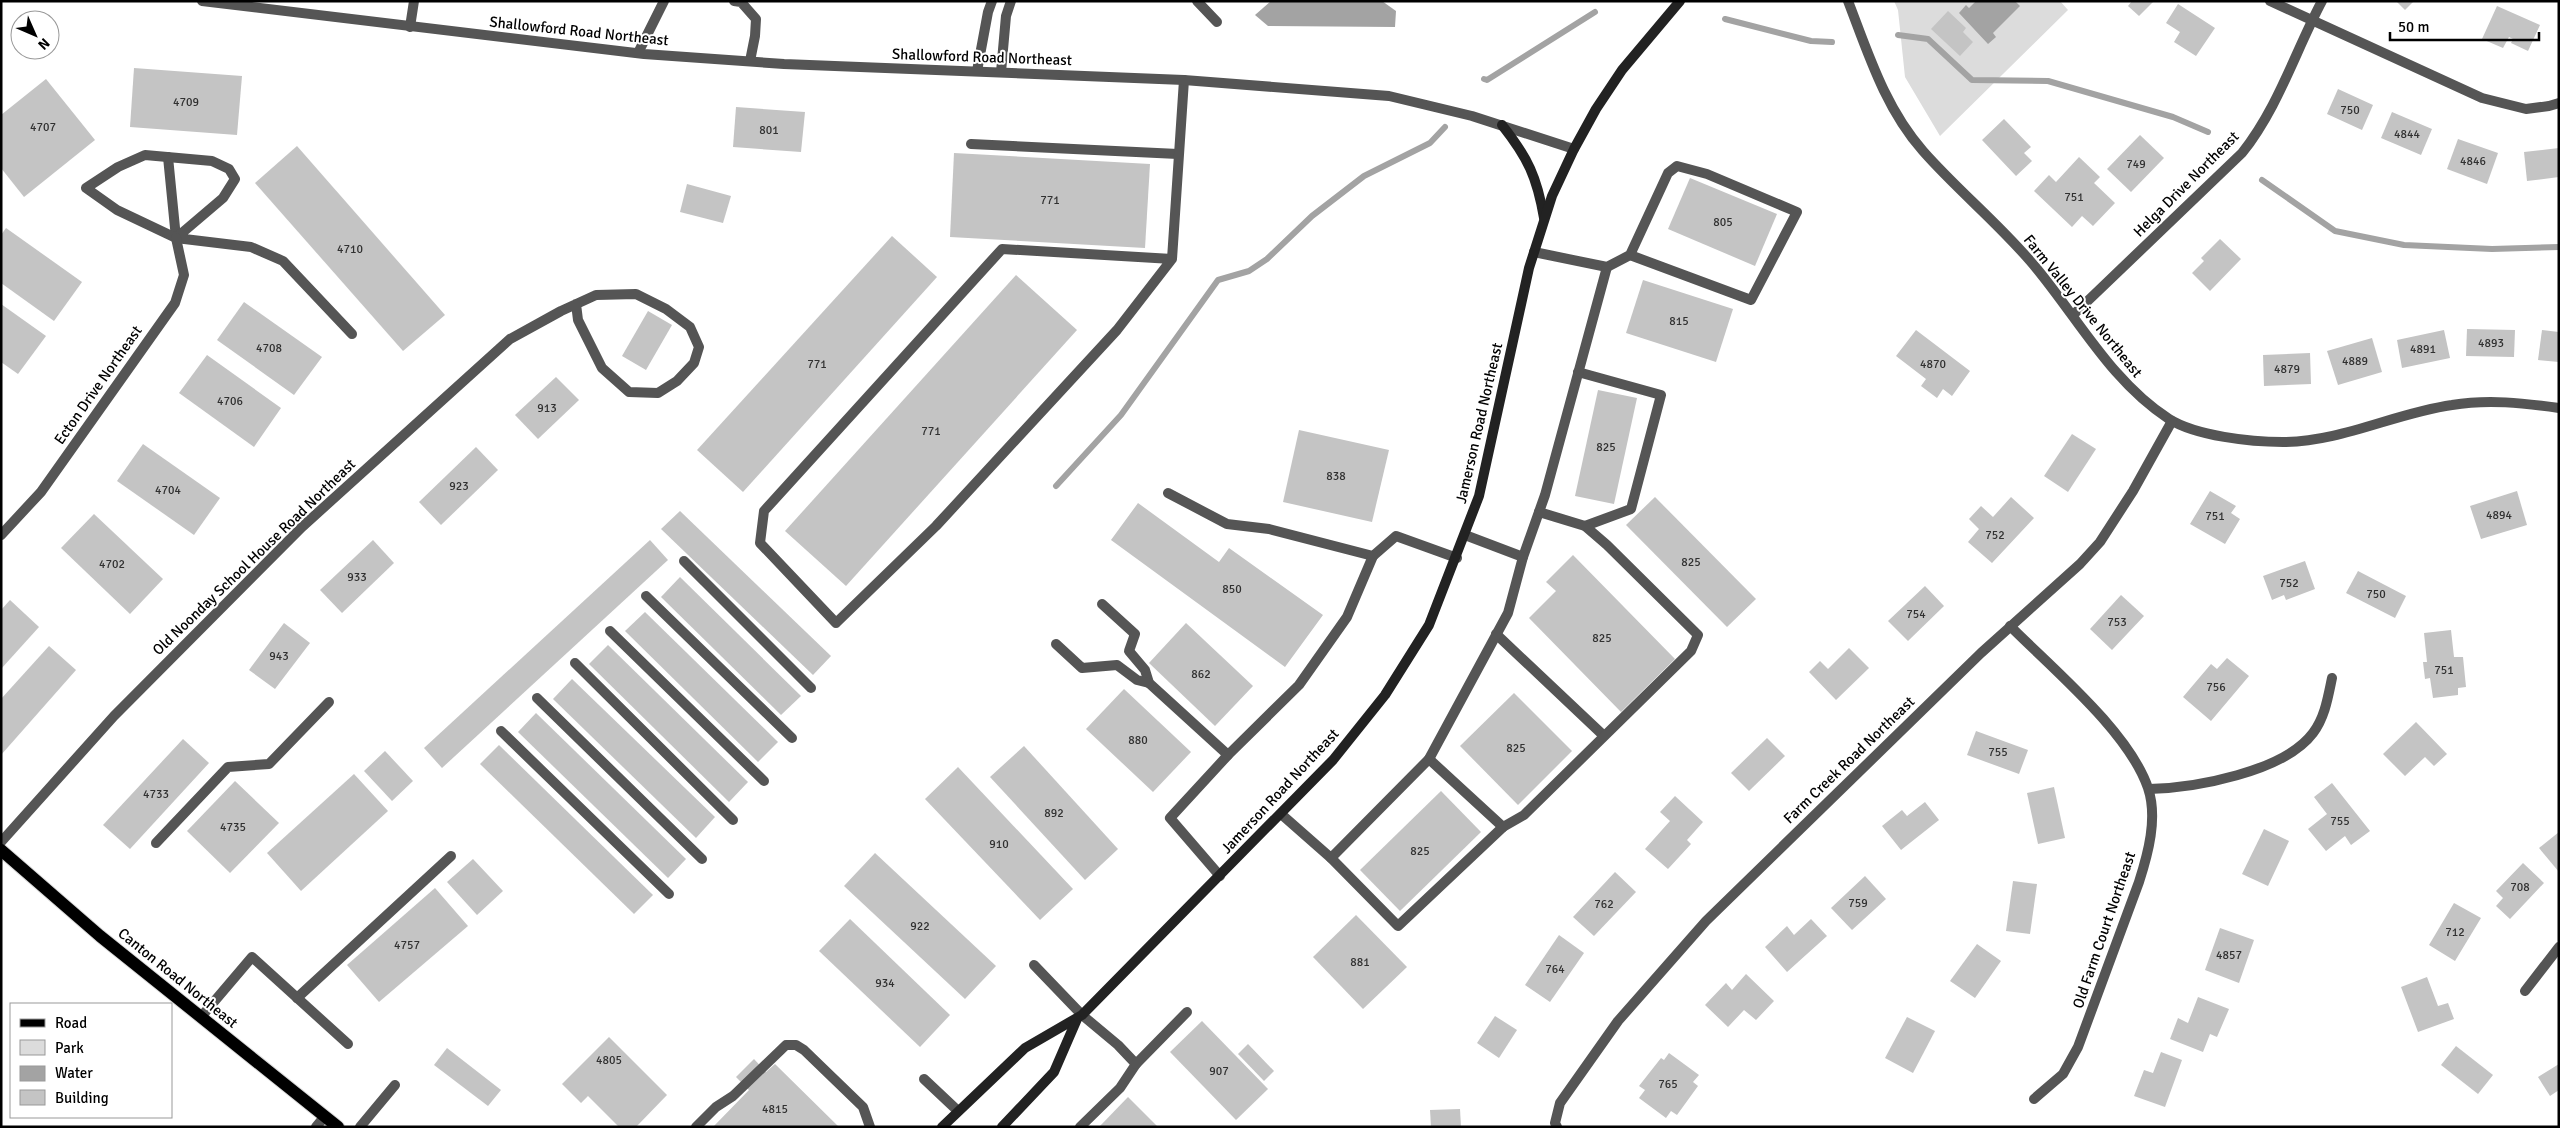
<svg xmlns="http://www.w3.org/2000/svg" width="2560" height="1128" font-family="Signika,sans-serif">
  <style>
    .green { fill: #dcdcdc }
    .water { fill: #a3a3a3 }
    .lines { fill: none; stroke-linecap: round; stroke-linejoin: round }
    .stream { stroke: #a3a3a3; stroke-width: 6 }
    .building { fill: #c4c4c4 }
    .primary-casing { stroke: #dbdbdb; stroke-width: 14 }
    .lane { stroke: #555; stroke-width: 10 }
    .street { stroke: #555; stroke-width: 10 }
    .secondary { stroke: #222; stroke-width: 10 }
    .primary { stroke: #000; stroke-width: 12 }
    .labels { text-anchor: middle; stroke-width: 4; stroke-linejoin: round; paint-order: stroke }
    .number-label { font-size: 12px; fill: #313131 }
    .street-label { font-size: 15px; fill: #000; stroke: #fff }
  </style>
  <rect width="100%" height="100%" fill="#fff"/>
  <polygon class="green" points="1894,1 2060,1 2068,10 1940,136 1905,77 1898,10"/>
  <g class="water">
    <polygon points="1271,1 1382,1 1396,11 1395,27 1268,26 1255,15"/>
    <polygon points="1976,1 2015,1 2020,6 1993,33 1996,37 1988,44 1959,13 1966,5 1969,8"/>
  </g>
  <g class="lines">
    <g class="stream">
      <polyline points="1725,19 1811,41 1832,42"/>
      <polyline points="1898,35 1928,39 1972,80 2048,81 2173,117 2208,132"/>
      <polyline points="1484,79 1487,80 1595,12"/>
      <polyline points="2262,180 2335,231 2404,245 2492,249 2559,247"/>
      <polyline points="1056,486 1121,415 1218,280 1249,271 1267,259 1312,216 1364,176 1430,143 1445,127"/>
    </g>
  </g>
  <g class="building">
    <polygon points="2132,1 2154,1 2139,16 2128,6"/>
    <polygon points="2396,1 2414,1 2405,10"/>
    <polygon points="2178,4 2215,28 2196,56 2174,42 2180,32 2166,23"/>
    <polygon points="2497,6 2540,25 2528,51 2511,43 2513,39 2509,37 2503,48 2482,39"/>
    <polygon points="1948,11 1966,28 1963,32 1973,42 1960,56 1931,29"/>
    <polygon points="134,68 242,76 237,135 130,127"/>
    <polygon points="46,79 95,140 24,197 1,168 1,115"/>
    <polygon points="2338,89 2373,105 2362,130 2327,114"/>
    <polygon points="736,107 805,112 801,152 733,147"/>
    <polygon points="2392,112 2432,129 2421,155 2381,138"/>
    <polygon points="2004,119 2031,147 2024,153 2032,161 2016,176 1982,140"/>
    <polygon points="2140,135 2164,158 2131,192 2107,169"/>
    <polygon points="2458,139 2498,153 2487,184 2447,169"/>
    <polygon points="297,146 445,315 403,351 255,183"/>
    <polygon points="2559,148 2559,177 2527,181 2524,152"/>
    <polygon points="954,153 1150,164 1145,248 950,237"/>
    <polygon points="2079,157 2100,177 2094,183 2115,203 2093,226 2082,216 2072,227 2034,191 2049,175 2056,182"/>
    <polygon points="1690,178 1777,214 1755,266 1668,229"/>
    <polygon points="687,184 731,196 723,223 680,212"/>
    <polygon points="6,228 82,282 54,321 1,283 1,235"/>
    <polygon points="892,236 937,277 743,492 697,450"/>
    <polygon points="2220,239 2241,259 2210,291 2192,273 2204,261 2201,258"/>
    <polygon points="1016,275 1077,330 846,586 785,531"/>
    <polygon points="1643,280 1733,309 1716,362 1626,333"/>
    <polygon points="244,302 322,357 294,395 217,340"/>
    <polygon points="1,304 46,336 18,374 1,362"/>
    <polygon points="648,311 672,325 646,370 622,356"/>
    <polygon points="2467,329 2515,330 2514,357 2466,356"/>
    <polygon points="1916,330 1970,371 1952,396 1943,389 1937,398 1921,386 1926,379 1896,356"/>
    <polygon points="2444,330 2450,358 2402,368 2397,340"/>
    <polygon points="2542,330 2559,332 2559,362 2538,360"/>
    <polygon points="2372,338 2382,372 2338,385 2327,351"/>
    <polygon points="2310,353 2311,384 2264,386 2263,355"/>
    <polygon points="207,355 281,408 254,447 179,393"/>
    <polygon points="556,377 579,400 538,439 515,415"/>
    <polygon points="1598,390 1637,398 1614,504 1575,496"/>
    <polygon points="1299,430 1389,450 1372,522 1283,502"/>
    <polygon points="2072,434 2096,449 2068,492 2044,476"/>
    <polygon points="143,444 220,498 194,535 117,481"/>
    <polygon points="476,447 498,470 441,525 419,502"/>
    <polygon points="2210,491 2236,506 2231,513 2240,519 2225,544 2190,524"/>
    <polygon points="2517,491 2527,525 2481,539 2470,506"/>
    <polygon points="1655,497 1756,599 1727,627 1626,525"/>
    <polygon points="2011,497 2034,518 1992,563 1968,542 1979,529 1969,519 1981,506 1993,517"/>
    <polygon points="1138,503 1219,562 1229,548 1323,615 1285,667 1111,540"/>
    <polygon points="680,511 831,656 813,675 661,529"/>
    <polygon points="94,514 163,579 130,614 61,548"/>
    <polygon points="373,540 394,563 342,613 320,590"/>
    <polygon points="650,540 668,560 442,768 424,748"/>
    <polygon points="1573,555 1675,659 1621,712 1529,618 1556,591 1546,582"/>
    <polygon points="2305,561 2315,589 2286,600 2284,595 2272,600 2263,576"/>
    <polygon points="2358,571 2406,596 2395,618 2346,593"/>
    <polygon points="680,577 801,696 781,715 661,597"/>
    <polygon points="1925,586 1944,606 1908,641 1888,621"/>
    <polygon points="2121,595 2144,616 2112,650 2090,629"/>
    <polygon points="10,600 39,627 1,669 1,610"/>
    <polygon points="645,612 778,742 758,762 625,631"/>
    <polygon points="284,623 310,643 275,689 249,670"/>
    <polygon points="1186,623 1253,686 1215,726 1149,663"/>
    <polygon points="2451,630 2454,657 2463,657 2466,687 2458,688 2458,695 2433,698 2430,678 2425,679 2423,662 2427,662 2424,633"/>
    <polygon points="608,645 748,782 729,802 589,664"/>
    <polygon points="49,646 76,670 1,755 1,699"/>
    <polygon points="1849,648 1869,668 1836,700 1809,672 1820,661 1828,669"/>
    <polygon points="2227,658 2249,676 2211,721 2183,697 2211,664 2217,669"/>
    <polygon points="572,679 715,817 696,838 553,699"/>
    <polygon points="1124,689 1191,752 1153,792 1086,729"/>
    <polygon points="1514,693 1572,751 1518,805 1460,746"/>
    <polygon points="536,713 686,859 668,878 518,732"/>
    <polygon points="2416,722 2447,754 2434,766 2425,757 2405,776 2383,754"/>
    <polygon points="1976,731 2028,750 2019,774 1967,755"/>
    <polygon points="1767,738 1785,756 1749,791 1731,773"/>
    <polygon points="183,739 209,763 130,849 103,825"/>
    <polygon points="499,745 653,895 634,914 480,764"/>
    <polygon points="1024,746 1118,849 1085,880 990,777"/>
    <polygon points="385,751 413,781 392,801 364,771"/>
    <polygon points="958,767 1073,889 1040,920 925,799"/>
    <polygon points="354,774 388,811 301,891 267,853"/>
    <polygon points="235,781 279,823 230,873 187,831"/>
    <polygon points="2332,783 2370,831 2351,845 2345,836 2326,851 2308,829 2327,814 2314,797"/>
    <polygon points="2054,787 2065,838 2038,844 2027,793"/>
    <polygon points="1441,791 1481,832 1400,911 1360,870"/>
    <polygon points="1675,796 1703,822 1687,840 1691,844 1668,869 1645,849 1670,821 1660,812"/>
    <polygon points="1925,802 1939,820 1901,850 1882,826 1902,810 1907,816"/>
    <polygon points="2264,829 2289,841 2268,886 2242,874"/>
    <polygon points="2559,832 2559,872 2539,848"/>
    <polygon points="875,853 996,966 965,999 844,886"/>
    <polygon points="473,859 503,891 477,915 447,882"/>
    <polygon points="2523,863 2544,883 2510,919 2496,906 2503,898 2496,891"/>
    <polygon points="1615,872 1636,892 1594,936 1573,917"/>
    <polygon points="1865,876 1886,899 1852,930 1831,908"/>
    <polygon points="2013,881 2037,884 2030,934 2006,931"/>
    <polygon points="435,888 468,926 379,1002 347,965"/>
    <polygon points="2454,903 2481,918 2455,961 2429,945"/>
    <polygon points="1356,915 1407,967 1363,1009 1313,957"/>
    <polygon points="850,919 950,1015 920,1047 819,951"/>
    <polygon points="1811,919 1827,936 1787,972 1765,947 1787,926 1794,935"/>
    <polygon points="2220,928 2254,940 2239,983 2205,970"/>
    <polygon points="1559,935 1584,953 1550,1002 1525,985"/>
    <polygon points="1977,944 2001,961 1975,998 1950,981"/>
    <polygon points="1746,974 1774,1001 1756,1020 1744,1010 1728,1027 1705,1005 1726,983 1732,990"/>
    <polygon points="2427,977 2438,1006 2448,1003 2454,1019 2418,1032 2401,987"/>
    <polygon points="2198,997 2229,1009 2217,1037 2210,1034 2203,1052 2170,1039 2178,1018 2188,1023"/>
    <polygon points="1495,1016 1517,1030 1499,1058 1477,1043"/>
    <polygon points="1907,1017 1935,1031 1913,1073 1885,1058"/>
    <polygon points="1202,1021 1268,1089 1236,1120 1170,1052"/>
    <polygon points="609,1037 667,1095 636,1127 619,1127 588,1096 581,1103 562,1084"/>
    <polygon points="1248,1044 1274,1071 1264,1081 1238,1054"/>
    <polygon points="2456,1046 2493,1075 2478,1094 2441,1065"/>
    <polygon points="447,1048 501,1090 488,1106 434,1065"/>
    <polygon points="2161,1052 2182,1060 2165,1107 2134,1096 2144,1070 2153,1073"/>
    <polygon points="1669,1053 1699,1075 1693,1082 1698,1086 1677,1115 1671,1111 1666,1118 1639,1098 1645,1090 1639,1086 1661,1058 1664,1060"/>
    <polygon points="754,1059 766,1072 775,1064 839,1127 713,1127 749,1090 736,1077"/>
    <polygon points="2559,1064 2559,1090 2550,1096 2538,1077"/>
    <polygon points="1128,1097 1158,1127 1099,1127"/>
    <polygon points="1460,1109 1461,1127 1431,1127 1430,1110"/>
  </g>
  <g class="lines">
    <g class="primary-casing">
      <polyline id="primary" points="1,850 100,936 338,1127"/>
    </g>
    <g class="lane">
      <polyline points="734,1 741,2 756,19 755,36 750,61"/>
      <polyline points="1197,1 1217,22"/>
      <polyline points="410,27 414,1"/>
      <polyline points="638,53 664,1"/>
      <polyline points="977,71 988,12 992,1"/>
      <polyline points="1001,72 1006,16 1011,1"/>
      <polyline points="971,144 1178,154"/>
      <polyline points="168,157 176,238"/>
      <polyline points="176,238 223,198 235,179 229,169 212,161 145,155 118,167 86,188 117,210 176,238 251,247 283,261 352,334"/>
      <polyline points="1534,252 1607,267 1630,255 1668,173 1677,166 1707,174 1797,212 1751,300 1630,255"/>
      <polyline points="1172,259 1002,249 764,511 760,543 836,623 936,526 1117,330 1172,259 1184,80"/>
      <polyline points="1578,372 1661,395 1631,509 1585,526"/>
      <polyline points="1168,493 1227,524 1269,529 1373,556 1396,536 1457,558"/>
      <polyline points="1465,535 1523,557 1545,495 1607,267"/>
      <polyline points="684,561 811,688"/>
      <polyline points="646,596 792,738"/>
      <polyline points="1102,604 1135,634 1129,651 1145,670 1149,683 1228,755"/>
      <polyline points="610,631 764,781"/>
      <polyline points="1496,634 1603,735"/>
      <polyline points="1056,644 1082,668 1117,665 1137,680 1149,683"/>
      <polyline points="575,663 733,820"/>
      <polyline points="537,698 702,859"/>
      <polyline points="501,731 669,894"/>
      <polyline points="1429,759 1503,827"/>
      <polyline points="1281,814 1331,858 1429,759 1508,613 1523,557"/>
      <polyline points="156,843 228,767 269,764 329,702"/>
      <polyline points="1331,858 1398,926 1503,827 1524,815 1691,651 1698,635 1607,545 1585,526 1539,512"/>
      <polyline points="1220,876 1170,818 1228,755 1299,685 1347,617 1373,556"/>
      <polyline points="1034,965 1082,1015 1118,1045 1136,1064 1120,1088 1080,1127"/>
      <polyline points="297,998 451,856"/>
      <polyline points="201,1017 252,957 348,1044"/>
      <polyline points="1136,1064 1187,1012"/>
      <polyline points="924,1079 958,1111"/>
      <polyline points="316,1127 325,1116"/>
      <polyline points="360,1127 395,1085"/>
      <polyline points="696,1127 716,1107 733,1096 786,1045 796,1045 804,1050 863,1107 870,1127"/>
    </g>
    <g class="street">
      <polyline points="202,1 644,54 784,64 1184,80 1389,96 1472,116 1574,149"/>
      <path d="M 1848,1 C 1868,53 1885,108 1923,151 C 1959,192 2003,227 2037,269 C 2079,320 2112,382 2169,419 C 2196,436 2251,442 2283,442 C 2341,442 2395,413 2452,405 C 2488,399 2523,403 2559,408"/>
      <polyline points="2270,1 2482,98 2526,109 2549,106 2559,103"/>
      <path d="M 2073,315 L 2242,153 C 2278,108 2295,52 2322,1"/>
      <polyline points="1,535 41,492 175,303 184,275 176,238"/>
      <path d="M 2010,626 C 2053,669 2129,732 2148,788 C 2158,818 2148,854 2139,882 L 2078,1047 L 2063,1074 L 2034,1099"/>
      <path d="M 2149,789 C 2194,788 2284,772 2313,733 C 2325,717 2328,697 2332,678"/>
      <polyline points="1,842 114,716 302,527 510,339 561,311 596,295 636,294 666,309 690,327 699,347 694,363 677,381 658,393 629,392 602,368 578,320 576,304"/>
      <polyline points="2525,991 2559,947"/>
      <polyline points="1557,1127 1555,1123 1560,1103 1618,1021 1706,921 1981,653 2080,564 2100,542 2133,491 2172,421"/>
    </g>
    <g class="secondary">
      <path d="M 1502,125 C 1528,158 1537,177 1544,218"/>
      <polyline points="942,1127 1025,1048 1082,1015 1333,760 1385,695 1429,625 1479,496 1529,268 1552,196 1574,149 1596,109 1622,70 1680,1"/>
      <polyline points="1002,1127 1054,1072 1077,1019"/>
    </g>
    <use href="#primary" class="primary"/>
  </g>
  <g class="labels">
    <g class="number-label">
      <text x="186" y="106">4709</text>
      <text x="2350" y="114">750</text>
      <text x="43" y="131">4707</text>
      <text x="769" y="134">801</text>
      <text x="2407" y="138">4844</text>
      <text x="2473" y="165">4846</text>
      <text x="2136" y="168">749</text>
      <text x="2074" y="201">751</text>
      <text x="1050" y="204">771</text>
      <text x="1723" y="226">805</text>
      <text x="350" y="253">4710</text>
      <text x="1679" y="325">815</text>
      <text x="2491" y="347">4893</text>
      <text x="269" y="352">4708</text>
      <text x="2423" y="353">4891</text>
      <text x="2355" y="365">4889</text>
      <text x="817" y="368">771</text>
      <text x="1933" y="368">4870</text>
      <text x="2287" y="373">4879</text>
      <text x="230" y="405">4706</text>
      <text x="547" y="412">913</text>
      <text x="931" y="435">771</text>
      <text x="1606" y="451">825</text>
      <text x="1336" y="480">838</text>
      <text x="459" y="490">923</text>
      <text x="168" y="494">4704</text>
      <text x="2499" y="519">4894</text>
      <text x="2215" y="520">751</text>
      <text x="1995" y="539">752</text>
      <text x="1691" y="566">825</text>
      <text x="112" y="568">4702</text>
      <text x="357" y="581">933</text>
      <text x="2289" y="587">752</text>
      <text x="1232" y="593">850</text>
      <text x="2376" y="598">750</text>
      <text x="1916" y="618">754</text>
      <text x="2117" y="626">753</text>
      <text x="1602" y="642">825</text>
      <text x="279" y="660">943</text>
      <text x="2444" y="674">751</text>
      <text x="1201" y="678">862</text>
      <text x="2216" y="691">756</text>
      <text x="1138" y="744">880</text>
      <text x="1516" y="752">825</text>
      <text x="1998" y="756">755</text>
      <text x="156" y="798">4733</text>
      <text x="1054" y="817">892</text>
      <text x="2340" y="825">755</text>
      <text x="233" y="831">4735</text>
      <text x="999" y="848">910</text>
      <text x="1420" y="855">825</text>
      <text x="2520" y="891">708</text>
      <text x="1858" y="907">759</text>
      <text x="1604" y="908">762</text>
      <text x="920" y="930">922</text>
      <text x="2455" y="936">712</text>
      <text x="407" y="949">4757</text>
      <text x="2229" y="959">4857</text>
      <text x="1360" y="966">881</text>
      <text x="1555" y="973">764</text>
      <text x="885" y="987">934</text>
      <text x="609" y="1064">4805</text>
      <text x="1219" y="1075">907</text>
      <text x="1668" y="1088">765</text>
      <text x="775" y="1113">4815</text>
    </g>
    <g class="street-label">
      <text transform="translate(579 31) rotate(6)" y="5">Shallowford Road Northeast</text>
      <text transform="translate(982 57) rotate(2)" y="5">Shallowford Road Northeast</text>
      <text transform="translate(2186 184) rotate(-45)" y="5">Helga Drive Northeast</text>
      <text transform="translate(2083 306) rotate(51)" y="5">Farm Valley Drive Northeast</text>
      <text transform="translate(98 385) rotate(-55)" y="5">Ecton Drive Northeast</text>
      <text transform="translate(1479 423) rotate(-77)" y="5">Jamerson Road Northeast</text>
      <text transform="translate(254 557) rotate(-44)" y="5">Old Noonday School House Road Northeast</text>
      <text transform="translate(1849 760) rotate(-44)" y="5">Farm Creek Road Northeast</text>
      <text transform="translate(1280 791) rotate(-47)" y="5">Jamerson Road Northeast</text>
      <text transform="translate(2104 930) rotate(-71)" y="5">Old Farm Court Northeast</text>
      <text transform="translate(178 978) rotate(39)" y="5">Canton Road Northeast</text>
    </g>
  </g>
  <rect width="2560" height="1128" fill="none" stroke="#000000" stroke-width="5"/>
  <rect x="10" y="1003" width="162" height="115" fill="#ffffff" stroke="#999999"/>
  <rect x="20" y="1019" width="25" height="8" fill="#000000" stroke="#999999"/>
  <text x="55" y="1028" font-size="15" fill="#000000">Road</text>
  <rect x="20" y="1040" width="25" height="15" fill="#dcdcdc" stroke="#999999"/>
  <text x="55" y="1053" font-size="15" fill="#000000">Park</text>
  <rect x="20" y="1066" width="25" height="15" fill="#a3a3a3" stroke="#999999"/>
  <text x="55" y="1078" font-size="15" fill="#000000">Water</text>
  <rect x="20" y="1090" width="25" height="15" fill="#c4c4c4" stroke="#999999"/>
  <text x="55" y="1103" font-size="15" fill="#000000">Building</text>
  <g transform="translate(35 35) rotate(135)"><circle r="24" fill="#ffffff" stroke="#999999"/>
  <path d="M0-4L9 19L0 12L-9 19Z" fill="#000000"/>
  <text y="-8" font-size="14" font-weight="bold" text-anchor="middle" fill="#000000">N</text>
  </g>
  <path d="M2390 32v8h149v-8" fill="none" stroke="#000000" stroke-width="2.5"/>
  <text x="2398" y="32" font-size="15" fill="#000000" stroke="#ffffff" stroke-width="4" paint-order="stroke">50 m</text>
</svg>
